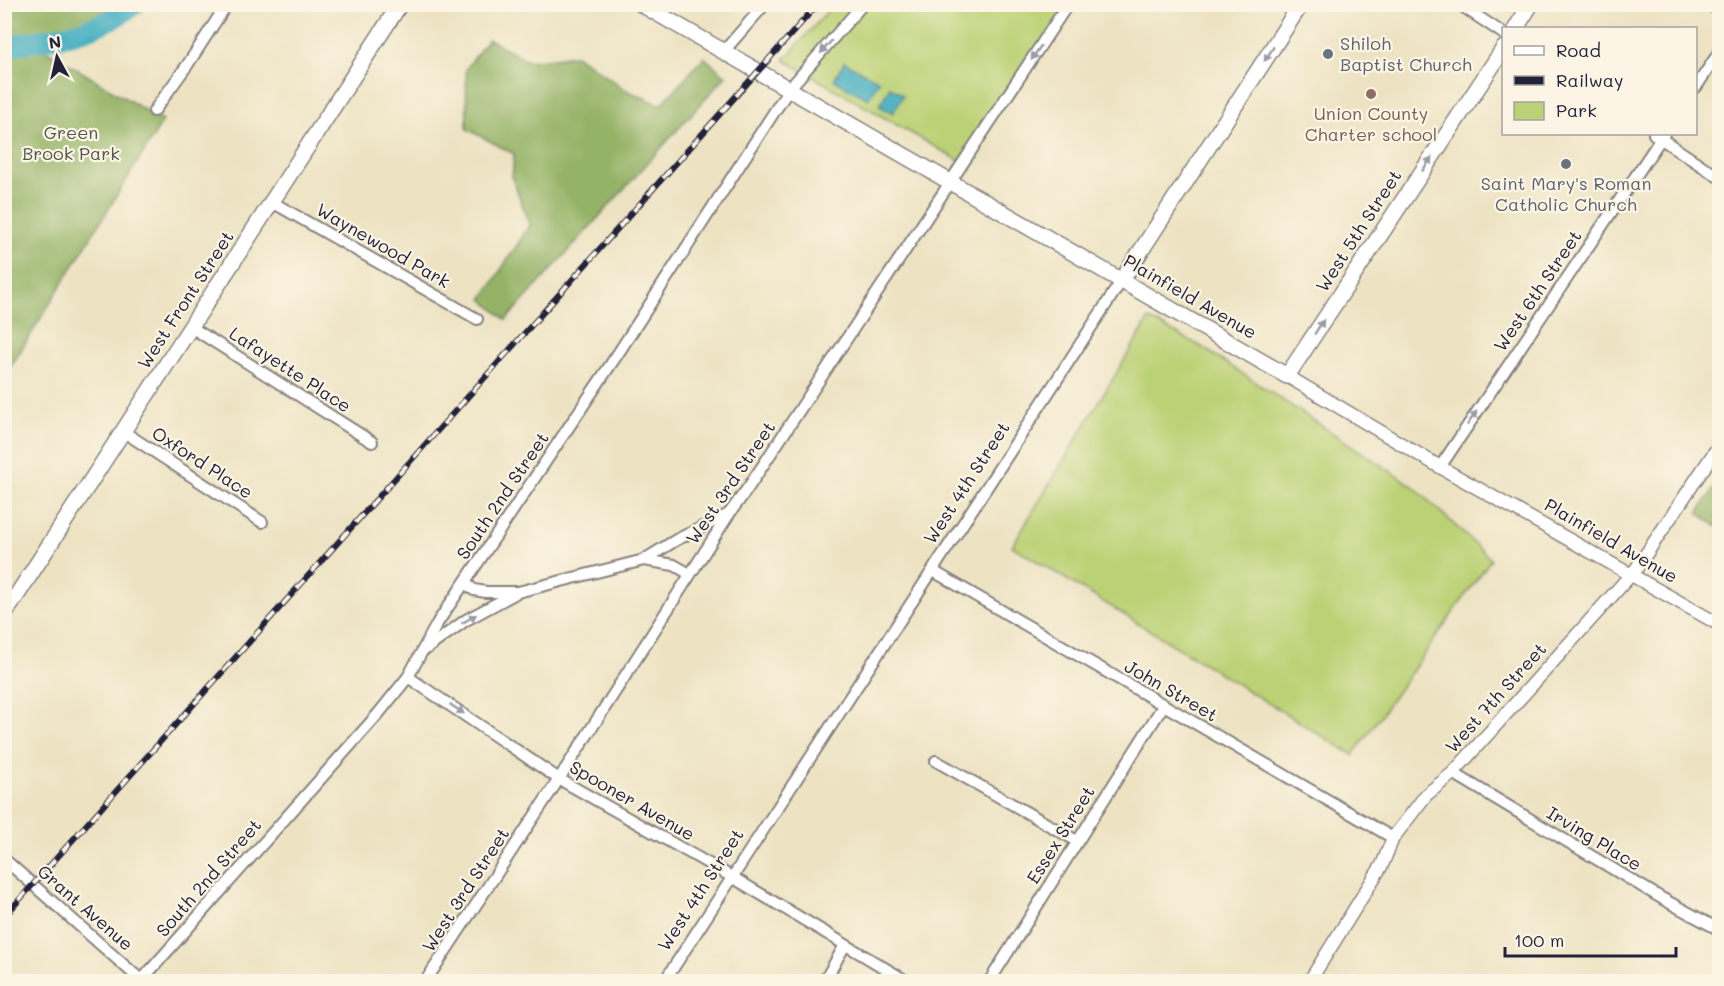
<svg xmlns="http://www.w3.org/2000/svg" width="1724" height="986" font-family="Mali,sans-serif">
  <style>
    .green { fill: #bbd175; stroke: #6e7a58; stroke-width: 1.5 }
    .forest { fill: #94b366; stroke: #5b6a50; stroke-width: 1.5 }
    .water { fill: #42aec1; stroke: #32687e; stroke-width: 1.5 }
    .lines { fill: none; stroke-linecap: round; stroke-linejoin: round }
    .river { stroke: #42aec1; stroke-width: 21 }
    .minor-casing { stroke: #88827f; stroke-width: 14 }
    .tertiary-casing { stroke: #88827f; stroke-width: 15 }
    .secondary-casing { stroke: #88827f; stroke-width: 18 }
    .minor { stroke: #fff; stroke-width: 10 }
    .tertiary { stroke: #fff; stroke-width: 12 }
    .secondary { stroke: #fff; stroke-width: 15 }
    .rail-casing { stroke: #22223b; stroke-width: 6 }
    .rail { stroke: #fcf5e5; stroke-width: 4; stroke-dasharray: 11; stroke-linecap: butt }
    .oneway { fill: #9c9ca7 }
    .worship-dot { fill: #6b7280; stroke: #fcf5e5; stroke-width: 2 }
    .education-dot { fill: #8d6e63; stroke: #fcf5e5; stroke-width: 2 }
    .labels { text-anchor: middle; stroke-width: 4.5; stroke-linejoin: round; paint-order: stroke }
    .worship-label { font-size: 18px; fill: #5b616d; stroke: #fcf5e5; text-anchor: start }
    .education-label { font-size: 18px; fill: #785e54; stroke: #fcf5e5 }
    .park-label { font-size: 18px; fill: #50574c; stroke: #fcf5e5 }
    .street-label { font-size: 18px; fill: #22223b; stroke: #fcf5e5 }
  </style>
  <rect width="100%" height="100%" fill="#fcf5e5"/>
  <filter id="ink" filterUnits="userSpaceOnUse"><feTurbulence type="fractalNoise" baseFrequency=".0167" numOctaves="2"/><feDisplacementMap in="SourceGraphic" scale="12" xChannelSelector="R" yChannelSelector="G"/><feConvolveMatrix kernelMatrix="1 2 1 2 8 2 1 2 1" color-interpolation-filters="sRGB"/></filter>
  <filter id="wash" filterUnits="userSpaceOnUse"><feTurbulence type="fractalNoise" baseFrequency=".008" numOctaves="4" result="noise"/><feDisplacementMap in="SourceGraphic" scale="24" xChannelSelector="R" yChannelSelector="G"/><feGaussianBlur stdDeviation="1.35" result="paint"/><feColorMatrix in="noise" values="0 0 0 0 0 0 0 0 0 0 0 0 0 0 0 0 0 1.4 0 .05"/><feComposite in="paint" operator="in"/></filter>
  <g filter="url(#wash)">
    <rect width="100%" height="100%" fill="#ede3c3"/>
    <g class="green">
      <polygon points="833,5 1067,5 963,163 784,60"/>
      <polygon points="1149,319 1202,347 1413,486 1491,559 1353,755 1012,546"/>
    </g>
    <g class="forest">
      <polygon points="5,5 129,5 34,43 163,121 5,376"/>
      <polygon points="488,39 529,61 576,55 628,91 661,105 704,57 726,76 506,320 482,299 530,225 512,178 514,154 467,129 466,69"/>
      <polygon points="1719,480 1720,528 1719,528 1698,513"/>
    </g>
    <g class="water">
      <polygon points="844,62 879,81 868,99 834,80"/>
      <polygon points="890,87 903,95 893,113 879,106"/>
    </g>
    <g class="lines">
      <path class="river" d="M 4,47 C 49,38 99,34 135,4"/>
    </g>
  </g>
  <g filter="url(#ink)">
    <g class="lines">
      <g class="minor-casing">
        <g id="minor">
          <polyline points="1459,4 1504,34"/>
          <polyline points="1709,4 1720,11"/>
          <polyline points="724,51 765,4"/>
          <polyline points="1696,87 1720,51"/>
          <polyline points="154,111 188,64 227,4"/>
          <polyline points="1654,134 1720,178"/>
          <polyline points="272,202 477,319"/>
          <polyline points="191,327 372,442"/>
          <polyline points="124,432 262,522"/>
          <polyline points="1440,467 1664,134"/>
          <polyline points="644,560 674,565 690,574"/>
          <polyline points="933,571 1393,838"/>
          <polyline points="465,583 474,590 486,592 518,592 644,560 676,540 729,514"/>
          <polyline points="426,649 466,620 514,594"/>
          <polyline points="408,677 559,779 732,877 908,982"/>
          <polyline points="936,761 1077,841"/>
          <polyline points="1453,773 1663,899 1720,930"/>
          <polyline points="4,859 143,982"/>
          <polyline points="140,982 379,713 408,677 438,622 619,352 789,89 863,4"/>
          <polyline points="425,982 559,779 729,514 748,488 1068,4"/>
          <polyline points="664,982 1122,280"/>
          <polyline points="824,982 845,945"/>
          <polyline points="989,982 1163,706"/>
          <polyline points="1718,982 1720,979"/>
        </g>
      </g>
      <g class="tertiary-casing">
        <g id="tertiary">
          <polyline points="1287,376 1440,467 1720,625"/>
          <polyline points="1309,982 1382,865 1393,838 1426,795 1453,773 1636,569 1720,444"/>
        </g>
      </g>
      <g class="secondary-casing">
        <g id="secondary">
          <polyline points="641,4 1287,376 1504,48"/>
          <polyline points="1516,28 1531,4"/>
          <polyline points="1122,280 1301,4"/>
          <polyline points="4,615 400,4"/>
        </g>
      </g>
      <use href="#minor" class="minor"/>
      <use href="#tertiary" class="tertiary"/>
      <use href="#secondary" class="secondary"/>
      <g class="rail-casing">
        <polyline id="rail" points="4,917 818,4"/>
      </g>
      <use href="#rail" class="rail"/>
    </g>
    <defs><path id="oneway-solid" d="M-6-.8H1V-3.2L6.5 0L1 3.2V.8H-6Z" transform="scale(1.5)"/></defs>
    <g class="oneway">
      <use href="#oneway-solid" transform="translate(826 47) rotate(131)"/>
      <use href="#oneway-solid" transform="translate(1036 53) rotate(124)"/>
      <use href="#oneway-solid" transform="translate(1269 54) rotate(123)"/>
      <use href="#oneway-solid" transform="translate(1427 164) rotate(-56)"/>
      <use href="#oneway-solid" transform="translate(1319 327) rotate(-57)"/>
      <use href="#oneway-solid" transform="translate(1472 418) rotate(-56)"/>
      <use href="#oneway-solid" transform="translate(469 619) rotate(-31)"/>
      <use href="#oneway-solid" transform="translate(457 709) rotate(34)"/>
    </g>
  </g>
  <g class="worship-dot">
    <circle cx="1328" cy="54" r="6"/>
    <circle cx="1566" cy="164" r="6"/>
  </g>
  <circle class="education-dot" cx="1371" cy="94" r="6"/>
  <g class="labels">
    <g class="worship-label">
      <text x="1340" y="50">Shiloh<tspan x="1340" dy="21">Baptist Church</tspan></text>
      <text x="1566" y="190" text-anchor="middle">Saint Mary's Roman<tspan x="1566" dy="21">Catholic Church</tspan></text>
    </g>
    <g class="education-label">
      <text x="1371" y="120">Union County<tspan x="1371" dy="21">Charter school</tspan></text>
    </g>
    <g class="park-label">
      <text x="71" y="139">Green<tspan x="71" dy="21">Brook Park</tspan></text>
    </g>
    <g class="street-label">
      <text transform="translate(1359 231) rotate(-57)" y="6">West 5th Street</text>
      <text transform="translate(383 246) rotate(30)" y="6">Waynewood Park</text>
      <text transform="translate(1538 291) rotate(-56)" y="6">West 6th Street</text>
      <text transform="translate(1190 297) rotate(30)" y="6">Plainfield Avenue</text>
      <text transform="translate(186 300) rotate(-57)" y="6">West Front Street</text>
      <text transform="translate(290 370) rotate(33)" y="6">Lafayette Place</text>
      <text transform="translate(202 463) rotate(33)" y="6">Oxford Place</text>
      <text transform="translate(731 483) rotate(-56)" y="6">West 3rd Street</text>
      <text transform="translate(967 483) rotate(-57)" y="6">West 4th Street</text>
      <text transform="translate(503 496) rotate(-56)" y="6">South 2nd Street</text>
      <text transform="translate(1611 541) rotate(30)" y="6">Plainfield Avenue</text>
      <text transform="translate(1171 691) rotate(30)" y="6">John Street</text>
      <text transform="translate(1496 698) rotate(-48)" y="6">West 7th Street</text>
      <text transform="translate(632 801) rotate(30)" y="6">Spooner Avenue</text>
      <text transform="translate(1061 835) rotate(-58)" y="6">Essex Street</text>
      <text transform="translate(1594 839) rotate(31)" y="6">Irving Place</text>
      <text transform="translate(209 878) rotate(-49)" y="6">South 2nd Street</text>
      <text transform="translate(466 890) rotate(-57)" y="6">West 3rd Street</text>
      <text transform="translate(701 890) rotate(-57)" y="6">West 4th Street</text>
      <text transform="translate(85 908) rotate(41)" y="6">Grant Avenue</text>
    </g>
  </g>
  <rect width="1724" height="986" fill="none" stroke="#fcf5e5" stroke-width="24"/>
  <rect x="1502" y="27" width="195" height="108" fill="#fcf5e5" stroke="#a5a1a1" stroke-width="1.5"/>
  <rect x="1514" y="46" width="30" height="9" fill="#ffffff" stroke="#a5a1a1" stroke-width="1.5"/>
  <text x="1556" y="57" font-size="18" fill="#22223b">Road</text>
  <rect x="1514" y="76" width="30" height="9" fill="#22223b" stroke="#a5a1a1" stroke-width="1.5"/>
  <text x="1556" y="87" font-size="18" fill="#22223b">Railway</text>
  <rect x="1514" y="102" width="30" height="18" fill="#bbd175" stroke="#a5a1a1" stroke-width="1.5"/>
  <text x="1556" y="117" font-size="18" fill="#22223b">Park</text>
  <g transform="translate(57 57) rotate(352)" stroke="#fcf5e5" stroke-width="4.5" paint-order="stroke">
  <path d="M0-4.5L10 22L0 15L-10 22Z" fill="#22223b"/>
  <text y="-9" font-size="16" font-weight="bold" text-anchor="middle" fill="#22223b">N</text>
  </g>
  <path d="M1505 947v9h171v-9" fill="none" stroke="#22223b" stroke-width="3"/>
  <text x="1514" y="947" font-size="18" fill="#22223b" stroke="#fcf5e5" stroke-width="4.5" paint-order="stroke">100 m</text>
</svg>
